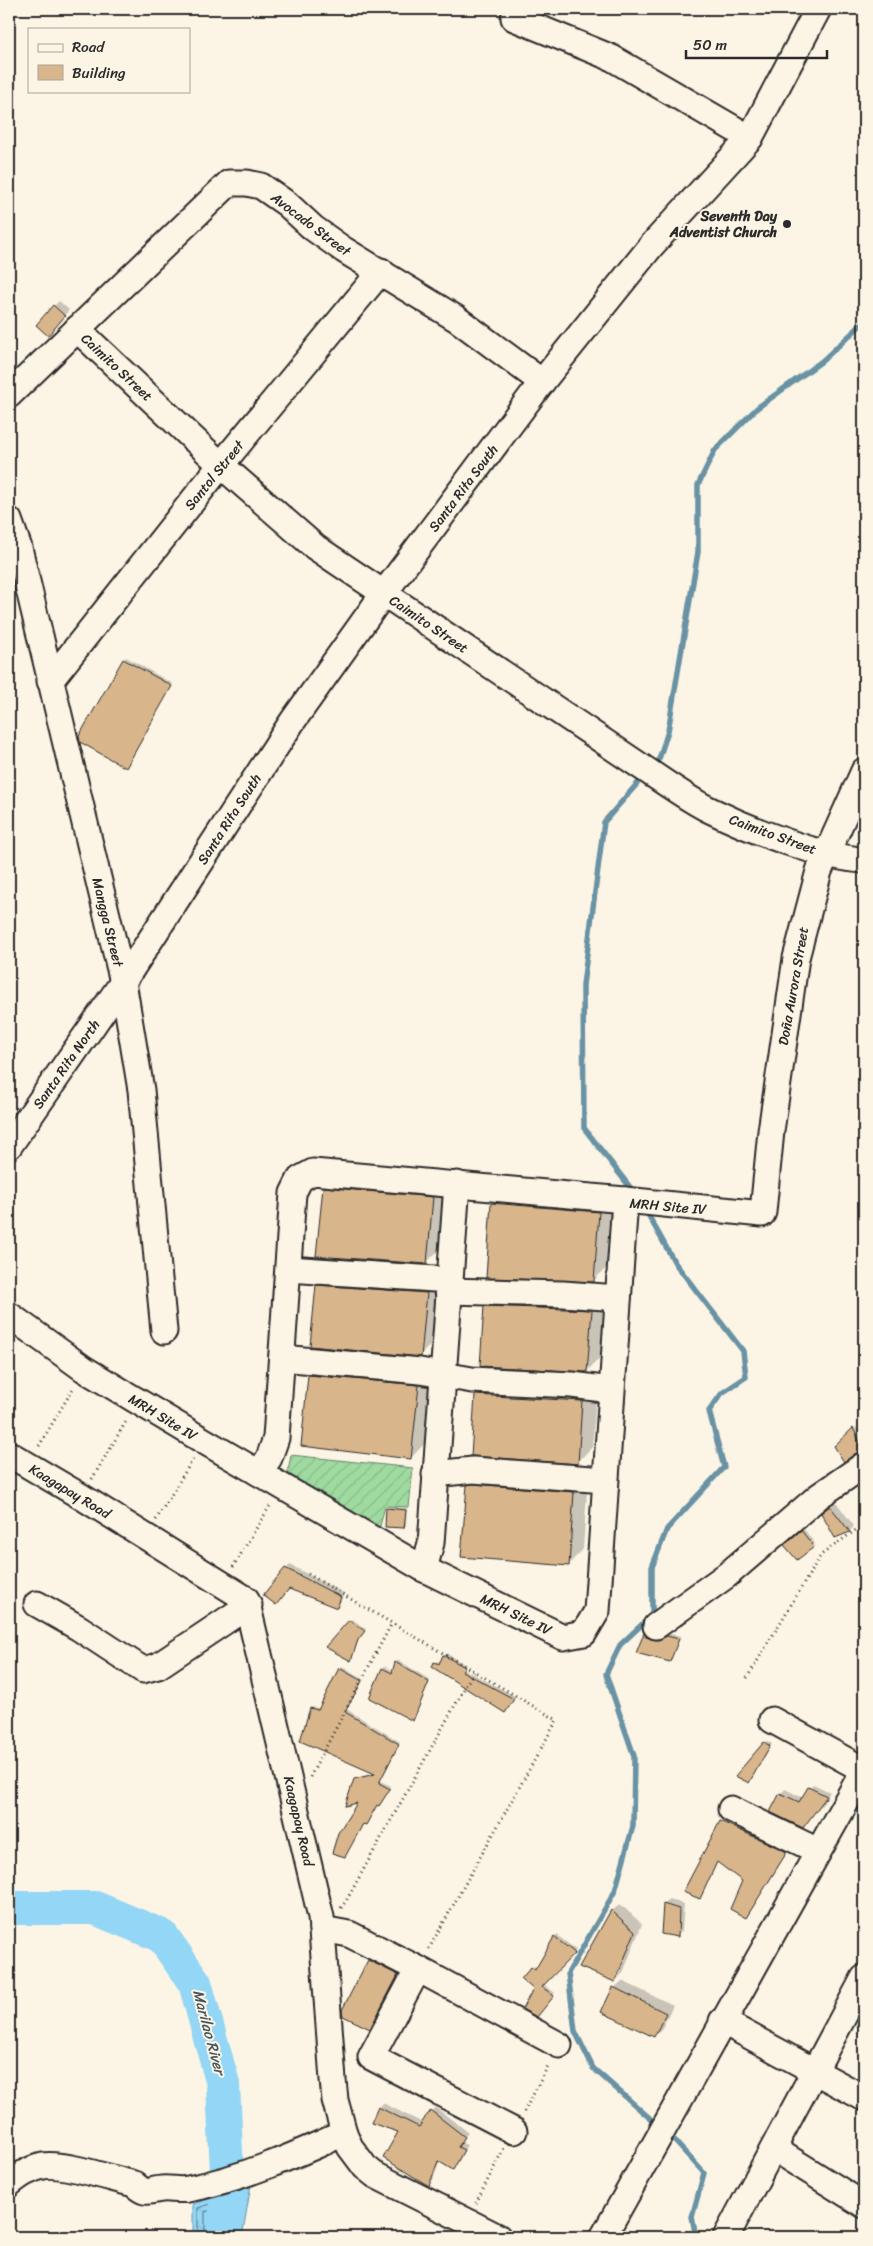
<svg xmlns="http://www.w3.org/2000/svg" width="873" height="2246" font-family="Sriracha,sans-serif">
  <style>
    .garden { fill: url(#garden-furrows); stroke: #658266 }
    .water { fill: url(#water-ripples); stroke: #6992a4 }
    .shadow { fill: #0003 }
    .lines { fill: none; stroke-linecap: round; stroke-linejoin: round }
    .shore { stroke: #556f7c; stroke-width: 1 }
    .stream { stroke: #6992a4; stroke-width: 5.5 }
    .river { stroke: #93d6f5; stroke-width: 34 }
    .building { fill: #d9b58b; stroke: #2b2b2b }
    .minor-casing { stroke: #2b2b2b; stroke-width: 29 }
    .path { stroke: #2b2b2b; stroke-width: 3; stroke-dasharray: 1 4; stroke-linecap: butt }
    .minor { stroke: #fcf5e5; stroke-width: 25 }
    .poi-dot { fill: #2b2b2b; stroke: #fcf5e5; stroke-width: 2 }
    .labels { text-anchor: middle; stroke-width: 4; stroke-linejoin: round; paint-order: stroke }
    .poi-label { font-size: 14px; font-weight: bold; fill: #2b2b2b; stroke: #fcf5e5; text-anchor: end }
    .street-label { font-size: 14px; fill: #2b2b2b; stroke: #fcf5e5 }
    .water-label { font-size: 15px; font-style: italic; fill: #45565e; stroke: #fcf5e5 }
  </style>
  <defs>
    <pattern id="garden-furrows" width="10" height="10" patternUnits="userSpaceOnUse" patternTransform="scale(1.25)"><rect width="10" height="10" fill="#9fdaa0"/><path d="M-1 1l2-2M0 10L10 0M9 11l2-2" fill="none" stroke="#89bb8a"/></pattern>
    <pattern id="water-ripples" width="26" height="14" patternUnits="userSpaceOnUse" patternTransform="scale(1.25)"><rect width="26" height="14" fill="#93d6f5"/><path d="M2 4q2-2 4 0t4 0M15 11q2-2 4 0t4 0" fill="none" stroke="#7fb8d2"/></pattern>
  </defs>
  <rect width="100%" height="100%" fill="#fcf5e5"/>
  <filter id="ink" filterUnits="userSpaceOnUse"><feTurbulence type="fractalNoise" baseFrequency=".02" numOctaves="2"/><feDisplacementMap in="SourceGraphic" scale="10" xChannelSelector="R" yChannelSelector="G"/><feConvolveMatrix kernelMatrix="1 2 1 2 8 2 1 2 1" color-interpolation-filters="sRGB"/></filter>
  <g filter="url(#ink)">
    <polygon class="garden" points="291,1455 413,1468 409,1507 385,1506 378,1534 286,1482"/>
    <polygon class="water" points="251,2185 242,2237 193,2237 193,2204"/>
    <g class="shadow">
      <polygon points="59,301 69,310 53,329 54,306"/>
      <polygon points="126,657 173,684 128,764 124,660"/>
      <polygon points="339,1173 448,1183 441,1248 426,1263 324,1188"/>
      <polygon points="507,1189 613,1198 608,1266 593,1281 492,1203"/>
      <polygon points="332,1271 441,1279 435,1341 420,1355 318,1286"/>
      <polygon points="500,1292 606,1296 602,1356 587,1371 485,1307"/>
      <polygon points="324,1361 433,1371 425,1443 411,1458 309,1375"/>
      <polygon points="491,1380 597,1386 592,1447 578,1462 476,1395"/>
      <polygon points="856,1427 864,1444 864,1450 856,1452 836,1446"/>
      <polygon points="483,1471 588,1478 583,1549 569,1564 468,1486"/>
      <polygon points="836,1502 854,1526 850,1531 836,1536 827,1509"/>
      <polygon points="390,1507 407,1508 406,1525 404,1527 388,1509"/>
      <polygon points="804,1529 815,1544 797,1558 785,1545"/>
      <polygon points="290,1565 344,1593 340,1603 336,1607 286,1569"/>
      <polygon points="352,1619 366,1629 360,1636 351,1659 327,1647"/>
      <polygon points="646,1631 653,1638 661,1639 670,1634 681,1636 669,1661 638,1652"/>
      <polygon points="447,1654 466,1665 463,1669 515,1696 507,1710 435,1663 438,1661 441,1662"/>
      <polygon points="398,1660 430,1680 413,1720 370,1697 383,1668 385,1666 393,1671"/>
      <polygon points="342,1666 363,1679 346,1709 400,1742 380,1781 391,1786 381,1802 378,1804 363,1823 345,1855 360,1800 355,1780 358,1777 376,1773 311,1709 313,1707 321,1709"/>
      <polygon points="767,1741 772,1744 751,1779 737,1775"/>
      <polygon points="813,1784 830,1792 821,1806 816,1809 802,1826 781,1794 785,1789 803,1798"/>
      <polygon points="723,1819 789,1849 749,1913 743,1881 718,1861 700,1897 721,1822"/>
      <polygon points="669,1899 684,1904 682,1931 677,1936 662,1933 664,1904"/>
      <polygon points="620,1904 642,1924 623,1973 615,1981 581,1966 612,1911"/>
      <polygon points="557,1935 576,1950 543,1984 555,1993 537,2015 532,1968 534,1966 537,1968"/>
      <polygon points="371,1958 400,1973 371,2026 344,2011"/>
      <polygon points="622,1981 673,2005 662,2028 654,2036 614,1988"/>
      <polygon points="383,2103 423,2123 435,2107 468,2132 462,2142 467,2145 457,2164 453,2168 440,2160 433,2180 428,2184 400,2132 379,2108"/>
    </g>
    <g class="lines">
      <g class="shore">
        <polyline points="198,2237 198,2208 242,2194 244,2196 238,2237"/>
        <polyline points="205,2237 205,2212 234,2203 236,2205 231,2237"/>
        <polyline points="212,2237 212,2218 224,2214 227,2216 224,2237"/>
      </g>
      <g class="stream">
        <polyline points="659,759 668,731 698,552 698,485 715,450 757,408 822,361 864,322"/>
        <polyline points="633,1191 584,1128 583,985 604,822 637,784"/>
        <polyline points="646,1211 675,1263 743,1351 746,1377 722,1393 709,1411 724,1467 667,1529 652,1567 652,1615 620,1645 606,1674 634,1756 633,1826 615,1891 568,1973 575,2031 593,2068 653,2121"/>
        <polyline points="669,2135 704,2173 692,2217 696,2237"/>
      </g>
      <polyline class="river" points="9,1908 95,1908 162,1936 195,1983 223,2084 228,2196 222,2237"/>
    </g>
    <g class="building">
      <polygon points="53,305 65,316 48,336 36,325"/>
      <polygon points="123,659 172,686 126,768 80,742 79,736"/>
      <polygon points="323,1187 433,1197 427,1264 316,1256"/>
      <polygon points="491,1203 599,1212 594,1282 486,1278"/>
      <polygon points="316,1285 427,1293 421,1357 310,1346"/>
      <polygon points="484,1306 592,1310 587,1372 480,1366"/>
      <polygon points="308,1375 419,1385 411,1459 301,1446"/>
      <polygon points="475,1395 582,1401 578,1464 471,1456"/>
      <polygon points="853,1428 864,1451 856,1453 844,1462 834,1446"/>
      <polygon points="473,1484 574,1492 569,1566 461,1557 467,1485"/>
      <polygon points="830,1506 850,1532 835,1538 821,1513"/>
      <polygon points="386,1508 406,1510 404,1528 385,1527"/>
      <polygon points="801,1530 814,1547 797,1560 784,1545"/>
      <polygon points="285,1568 341,1597 337,1608 289,1589 276,1605 263,1595"/>
      <polygon points="349,1620 365,1631 358,1640 351,1661 325,1647"/>
      <polygon points="644,1633 651,1639 658,1640 667,1636 679,1639 670,1662 636,1653"/>
      <polygon points="443,1655 465,1667 462,1671 514,1699 505,1713 432,1667 434,1662 439,1664"/>
      <polygon points="395,1662 429,1682 413,1721 369,1698 382,1668 392,1673"/>
      <polygon points="339,1668 362,1681 345,1712 399,1744 379,1783 390,1789 379,1806 377,1805 366,1825 363,1824 345,1857 332,1853 338,1833 357,1803 345,1806 354,1779 375,1774 300,1741 310,1708 318,1710"/>
      <polygon points="764,1742 770,1746 749,1783 735,1776"/>
      <polygon points="808,1787 827,1796 803,1828 770,1812 780,1793 799,1802"/>
      <polygon points="720,1821 787,1852 746,1918 730,1909 742,1881 717,1862 700,1899 683,1892"/>
      <polygon points="663,1904 679,1909 678,1937 661,1934"/>
      <polygon points="611,1910 635,1932 615,1982 579,1967"/>
      <polygon points="554,1937 575,1953 542,1987 554,1996 537,2017 522,2009 533,1989 521,1979 531,1967 535,1970"/>
      <polygon points="368,1960 398,1975 370,2029 343,2016 342,2010"/>
      <polygon points="613,1987 666,2013 654,2037 601,2012"/>
      <polygon points="378,2107 419,2127 430,2110 465,2137 458,2147 464,2150 453,2170 438,2161 429,2186 383,2158 398,2132 371,2123"/>
    </g>
    <g class="lines">
      <g class="minor-casing">
        <g id="minor">
          <polyline points="514,18 612,58 750,138"/>
          <path d="M 77,329 L 221,465 L 315,547 L 667,784 C 681,793 695,803 710,810 C 749,829 821,858 864,860"/>
          <polyline points="9,395 229,183 247,183 261,186 287,204 313,228 344,250 457,319 542,382"/>
          <polyline points="9,520 19,548 123,982 141,1090 164,1331"/>
          <polyline points="50,681 221,465 381,271"/>
          <polyline points="9,1146 123,982 292,722 384,593 542,382 652,245 750,138 818,9"/>
          <polyline points="763,1212 771,1131 796,958 819,871 864,771"/>
          <polyline points="289,1269 449,1280"/>
          <polyline points="448,1291 563,1294 618,1298"/>
          <polyline points="9,1315 84,1369 204,1441 424,1569 563,1637 584,1633 597,1611 625,1200"/>
          <polyline points="282,1358 420,1371 472,1380 572,1385 611,1390"/>
          <polyline points="9,1454 82,1497 246,1599 321,1917 333,2080 335,2100 344,2133 350,2147 365,2167 375,2175 498,2237"/>
          <polyline points="259,1473 269,1458 276,1438 293,1193 300,1179 313,1172 625,1200 762,1214"/>
          <polyline points="435,1474 473,1470 605,1480"/>
          <polyline points="424,1569 431,1543 457,1184"/>
          <polyline points="37,1604 79,1628 143,1670 158,1666 249,1605"/>
          <polyline points="656,1626 727,1575 819,1496 864,1465"/>
          <polyline points="772,1720 864,1770"/>
          <polyline points="731,1809 818,1851"/>
          <polyline points="322,1929 349,1934 418,1969 559,2045"/>
          <polyline points="418,1969 371,2057 514,2131"/>
          <polyline points="722,2021 864,2098"/>
          <polyline points="774,2149 864,2205"/>
          <path d="M 9,2184 C 20,2175 29,2169 43,2166 C 61,2162 113,2179 134,2184 C 147,2196 148,2190 162,2189 C 170,2188 179,2191 188,2189 C 241,2179 296,2155 344,2133"/>
          <polyline points="603,2237 864,1770"/>
          <polyline points="726,2237 864,1978"/>
        </g>
      </g>
      <g class="path">
        <polyline points="39,1446 74,1387"/>
        <polyline points="92,1479 127,1420"/>
        <polyline points="156,1520 193,1459"/>
        <polyline points="233,1567 271,1504"/>
        <polyline points="308,1574 557,1720 427,1952"/>
        <polyline points="747,1678 821,1555 864,1524"/>
        <polyline points="310,1777 392,1623"/>
        <polyline points="341,1908 346,1901 474,1671"/>
        <polyline points="524,2112 549,2064"/>
        <polyline points="476,2203 504,2148"/>
        <polyline points="9,2234 20,2237"/>
      </g>
      <use href="#minor" class="minor"/>
    </g>
  </g>
  <circle class="poi-dot" cx="787" cy="224" r="5"/>
  <g class="labels">
    <g class="poi-label">
      <text x="777" y="221">Seventh Day<tspan x="777" dy="16">Adventist Church</tspan></text>
    </g>
    <g class="street-label">
      <text transform="translate(311 224) rotate(37)" y="5">Avocado Street</text>
      <text transform="translate(117 367) rotate(43)" y="5">Caimito Street</text>
      <text transform="translate(214 475) rotate(-51)" y="5">Santol Street</text>
      <text transform="translate(463 488) rotate(-53)" y="5">Santa Rita South</text>
      <text transform="translate(429 624) rotate(34)" y="5">Caimito Street</text>
      <text transform="translate(229 819) rotate(-57)" y="5">Santa Rita South</text>
      <text transform="translate(773 834) rotate(20)" y="5">Caimito Street</text>
      <text transform="translate(108 922) rotate(76)" y="5">Mangga Street</text>
      <text transform="translate(793 986) rotate(-80)" y="5">Doña Aurora Street</text>
      <text transform="translate(66 1064) rotate(-55)" y="5">Santa Rita North</text>
      <text transform="translate(668 1206) rotate(5)" y="5">MRH Site IV</text>
      <text transform="translate(163 1417) rotate(31)" y="5">MRH Site IV</text>
      <text transform="translate(70 1491) rotate(31)" y="5">Kaagapay Road</text>
      <text transform="translate(516 1614) rotate(26)" y="5">MRH Site IV</text>
      <text transform="translate(299 1821) rotate(77)" y="5">Kaagapay Road</text>
    </g>
    <g class="water-label">
      <text transform="translate(209 2032) rotate(75)" y="5">Marilao River</text>
    </g>
  </g>
  <rect width="873" height="2246" fill="none" stroke="#fcf5e5" stroke-width="30"/>
  <rect x="15" y="15" width="843" height="2216" fill="none" stroke="#2b2b2b" stroke-width="2" filter="url(#ink)"/>
  <rect x="28" y="28" width="162" height="65" fill="#fcf5e5" stroke="#a8a49b"/>
  <rect x="38" y="44" width="25" height="8" fill="#fcf5e5" stroke="#a8a49b"/>
  <text x="72" y="52" font-size="15" fill="#2b2b2b">Road</text>
  <rect x="38" y="65" width="25" height="15" fill="#d9b58b" stroke="#a8a49b"/>
  <text x="72" y="78" font-size="15" fill="#2b2b2b">Building</text>
  <path d="M686 50v8h141v-8" fill="none" stroke="#2b2b2b" stroke-width="2.5"/>
  <text x="693" y="50" font-size="15" fill="#2b2b2b" stroke="#fcf5e5" stroke-width="4" paint-order="stroke">50 m</text>
</svg>
